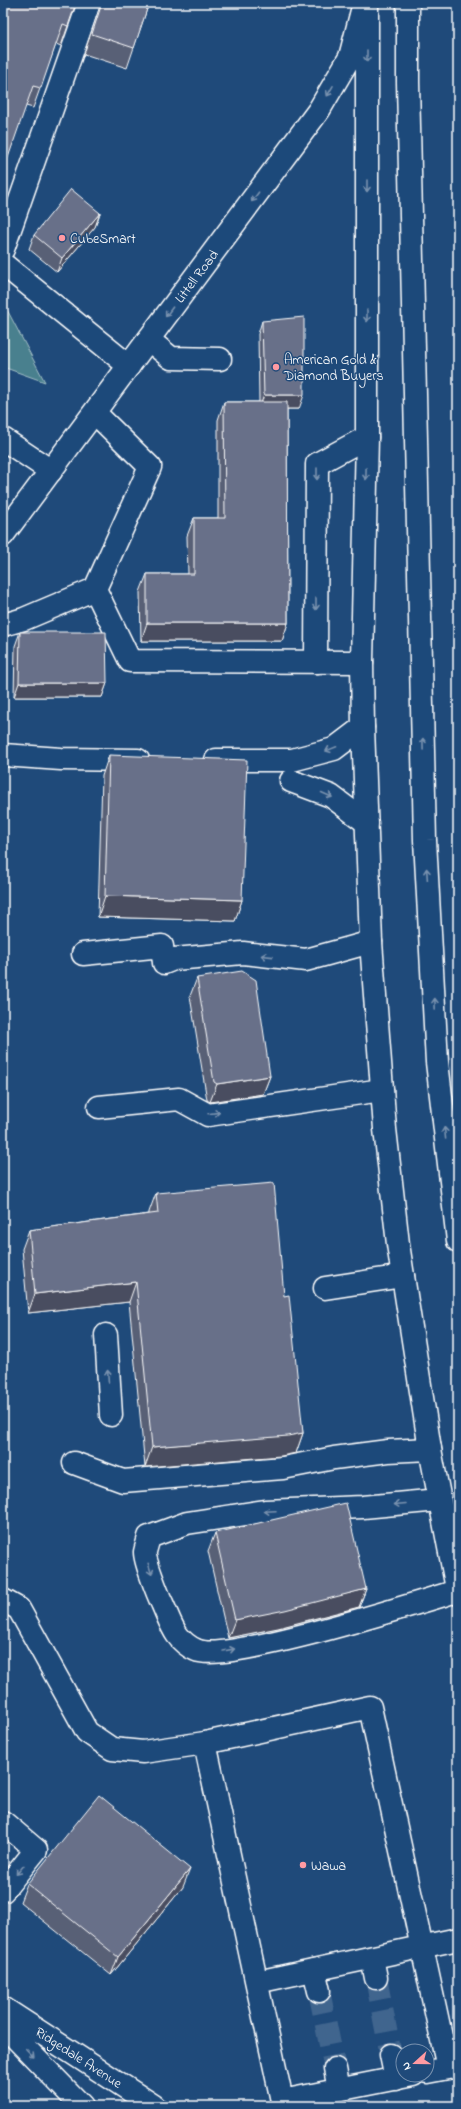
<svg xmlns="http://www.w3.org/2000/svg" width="461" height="2109" font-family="'Indie Flower',sans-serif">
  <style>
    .green { fill: #4a808e; stroke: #a4c0c6 }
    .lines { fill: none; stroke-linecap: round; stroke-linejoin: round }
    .minor-tunnel { stroke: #41658e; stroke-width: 22; stroke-dasharray: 22 11; stroke-linecap: butt }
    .minor-casing { stroke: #fff; stroke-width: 25 }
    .major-casing { stroke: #fff; stroke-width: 25 }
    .minor { stroke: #1f4a7a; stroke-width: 22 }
    .major { stroke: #1f4a7a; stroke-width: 22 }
    .wall { fill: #596076; stroke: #fff }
    .shaded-wall { fill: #494e60; stroke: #fff }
    .building { fill: #687089; stroke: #fff }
    .oneway { stroke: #7992af }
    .poi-dot { fill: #ff9aa2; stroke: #1f4a7a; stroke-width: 1.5 }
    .labels { text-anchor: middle; stroke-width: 3; stroke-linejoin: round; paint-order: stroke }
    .poi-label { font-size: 14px; fill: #fff; stroke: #1f4a7a; text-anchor: start }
    .street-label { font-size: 14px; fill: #fff; stroke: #1f4a7a }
  </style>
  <rect width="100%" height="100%" fill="#1f4a7a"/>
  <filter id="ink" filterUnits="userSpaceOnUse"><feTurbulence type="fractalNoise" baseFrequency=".025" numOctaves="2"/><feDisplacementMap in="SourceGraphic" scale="8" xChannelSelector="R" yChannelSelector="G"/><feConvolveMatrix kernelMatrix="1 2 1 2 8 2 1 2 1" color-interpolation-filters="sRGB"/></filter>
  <g filter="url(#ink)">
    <polygon class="green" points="3,302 45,382 3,367"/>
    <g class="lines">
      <g class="minor-tunnel">
        <polyline points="376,1978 391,2055"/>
        <polyline points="319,1991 335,2069"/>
      </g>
      <g class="minor-casing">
        <g id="minor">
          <polyline points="3,249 89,3"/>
          <polyline points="3,264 129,366"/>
          <polyline points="149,340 171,358 220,359"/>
          <polyline points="3,439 51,471"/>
          <polyline points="3,535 319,110 350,57 364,3"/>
          <polyline points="95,589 130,661 362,662"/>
          <polyline points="3,625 24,619 95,589 150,467 95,413"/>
          <polyline points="316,662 317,464 367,437"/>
          <polyline points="3,755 61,759 138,760"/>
          <polyline points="216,760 292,760 334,749 363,727"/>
          <polyline points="291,781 331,796 367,823"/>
          <polyline points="83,954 162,946 164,963 174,959 243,953 306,960 371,942"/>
          <polyline points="99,1107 179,1099 208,1115 382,1090"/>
          <polyline points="325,1288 403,1276"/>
          <polyline points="106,1335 111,1415"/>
          <polyline points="74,1463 123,1481 283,1468 334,1458 388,1451 430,1449"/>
          <path d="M 439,1500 L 363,1507 L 265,1511 L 187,1523 L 149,1537 C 148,1542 146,1547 145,1552 C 144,1559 158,1595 162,1603 C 171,1623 175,1641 196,1650 C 226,1664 416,1603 457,1591"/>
          <polyline points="3,1600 19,1609 87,1732 112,1749 143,1752 205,1743 370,1707 448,2068 427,2072"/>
          <polyline points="205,1743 282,2101 413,2075"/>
          <polyline points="3,1822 36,1850 3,1891"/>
          <polyline points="372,1958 376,1978"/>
          <polyline points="314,1970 319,1991"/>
          <polyline points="257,1982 458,1939"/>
          <polyline points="391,2055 396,2079"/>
          <polyline points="335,2069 339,2089"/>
        </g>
      </g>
      <g class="major-casing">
        <g id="major">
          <polyline points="367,3 367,437 362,662 363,727 371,942 385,1129 398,1244 430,1449 458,1594"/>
          <polyline points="408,3 408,82 425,840 437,1062 458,1241"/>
          <polyline points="3,2008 154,2106"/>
          <polyline points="3,2025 82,2106"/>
        </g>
      </g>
      <use href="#minor" class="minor"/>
      <use href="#major" class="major"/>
    </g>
    <g class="wall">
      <polygon points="3,3 76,3 61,46 56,44 33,108 26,106"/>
      <polygon points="101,3 149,3 127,68 84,54"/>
      <polygon points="100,213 95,227 57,272 29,249 34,235"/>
      <polygon points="262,321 299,409 287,409 288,623 282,641 141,641 140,592 147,574 188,574 187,536 194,518 218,518 218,420 224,402 259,402 258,334"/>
      <polygon points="20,632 107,683 102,697 14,697 15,646"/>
      <polygon points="109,755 242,900 235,921 98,917 102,776"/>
      <polygon points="197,978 270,1076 263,1094 210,1102 207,1100 190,996"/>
      <polygon points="156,1193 284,1296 303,1433 296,1453 281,1456 145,1467 129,1302 28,1313 22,1249 29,1230 149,1214 149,1212"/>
      <polygon points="215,1533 366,1589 359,1607 278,1628 228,1638 208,1551"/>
      <polygon points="27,1884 183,1887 111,1975 20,1902"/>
    </g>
    <g class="shaded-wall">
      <polygon points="100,213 95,227 57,272 62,258"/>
      <polygon points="264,395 304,395 299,409 259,409"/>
      <polygon points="147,623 288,623 282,641 141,641"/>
      <polygon points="19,683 107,683 102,697 14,697"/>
      <polygon points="105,896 242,900 235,921 98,917"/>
      <polygon points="270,1076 263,1094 210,1102 217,1084"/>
      <polygon points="136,1282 129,1302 28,1313 35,1294"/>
      <polygon points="303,1433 296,1453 281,1456 145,1467 152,1447"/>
      <polygon points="366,1589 359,1607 278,1628 228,1638 235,1620"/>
      <polygon points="190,1869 183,1887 111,1975 118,1957"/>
    </g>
    <g class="building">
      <polygon points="3,3 76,3 68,26 63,24 41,88 33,86 3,172"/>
      <polygon points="102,3 149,3 134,48 92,34"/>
      <polygon points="71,189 100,213 62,258 34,235"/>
      <polygon points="304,317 304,395 264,395 262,321"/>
      <polygon points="224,402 287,402 288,623 147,623 147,574 194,574 194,518 225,518"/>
      <polygon points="20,632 106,632 107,683 19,683"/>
      <polygon points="109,755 247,760 242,900 105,896"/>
      <polygon points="242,971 256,980 270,1076 217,1084 214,1082 197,978"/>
      <polygon points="274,1183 284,1296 289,1295 303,1433 288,1436 152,1447 136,1282 35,1294 29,1230 158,1213 156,1193"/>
      <polygon points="346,1503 366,1589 285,1610 235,1620 215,1533"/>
      <polygon points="99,1795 190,1869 118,1957 27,1884"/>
    </g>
    <defs><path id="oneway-shaft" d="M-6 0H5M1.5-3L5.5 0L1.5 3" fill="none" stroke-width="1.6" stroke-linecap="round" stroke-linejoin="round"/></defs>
    <g class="oneway">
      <use href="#oneway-shaft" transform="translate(367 56) rotate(90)"/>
      <use href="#oneway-shaft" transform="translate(330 91) rotate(120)"/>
      <use href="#oneway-shaft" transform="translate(367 186) rotate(90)"/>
      <use href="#oneway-shaft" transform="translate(255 197) rotate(127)"/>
      <use href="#oneway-shaft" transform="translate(169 312) rotate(127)"/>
      <use href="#oneway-shaft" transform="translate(367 316) rotate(90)"/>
      <use href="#oneway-shaft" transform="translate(317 474) rotate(90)"/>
      <use href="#oneway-shaft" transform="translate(366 474) rotate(91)"/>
      <use href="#oneway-shaft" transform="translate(316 604) rotate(90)"/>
      <use href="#oneway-shaft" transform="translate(423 744) rotate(-91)"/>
      <use href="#oneway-shaft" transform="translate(331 749) rotate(158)"/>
      <use href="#oneway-shaft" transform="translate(327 795) rotate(24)"/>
      <use href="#oneway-shaft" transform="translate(427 874) rotate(-94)"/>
      <use href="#oneway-shaft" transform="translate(267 956) rotate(-174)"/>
      <use href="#oneway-shaft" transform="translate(435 1004) rotate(-92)"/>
      <use href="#oneway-shaft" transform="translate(214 1113) rotate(-7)"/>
      <use href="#oneway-shaft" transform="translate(445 1133) rotate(-96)"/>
      <use href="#oneway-shaft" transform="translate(108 1376) rotate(-94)"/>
      <use href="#oneway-shaft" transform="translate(400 1504) rotate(175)"/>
      <use href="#oneway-shaft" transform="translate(270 1511) rotate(177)"/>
      <use href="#oneway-shaft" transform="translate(150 1569) rotate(72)"/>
      <use href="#oneway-shaft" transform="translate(229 1650) rotate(-10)"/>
      <use href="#oneway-shaft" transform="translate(20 1870) rotate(130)"/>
      <use href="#oneway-shaft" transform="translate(30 2053) rotate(46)"/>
    </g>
  </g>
  <g class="poi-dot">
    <circle cx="62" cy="238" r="4"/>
    <circle cx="276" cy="367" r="4"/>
    <circle cx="303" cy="1865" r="4"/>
  </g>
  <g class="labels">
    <g class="poi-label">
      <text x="70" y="243">CubeSmart</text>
      <text x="284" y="364">American Gold &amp;<tspan x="284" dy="16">Diamond Buyers</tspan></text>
      <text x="311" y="1870">Wawa</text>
    </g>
    <g class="street-label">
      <text transform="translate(196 276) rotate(-53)" y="5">Littell Road</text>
      <text transform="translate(79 2057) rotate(33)" y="5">Ridgedale Avenue</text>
    </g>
  </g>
  <rect width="461" height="2109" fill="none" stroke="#1f4a7a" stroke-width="16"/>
  <rect x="8" y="8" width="445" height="2093" fill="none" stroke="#fff" stroke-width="1.5" filter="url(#ink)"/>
  <g transform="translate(415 2063) rotate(249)"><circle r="19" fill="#1f4a7a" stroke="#7992af"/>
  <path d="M0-3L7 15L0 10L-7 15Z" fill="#ff9aa2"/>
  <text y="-6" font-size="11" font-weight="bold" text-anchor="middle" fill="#ffffff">N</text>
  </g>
</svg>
